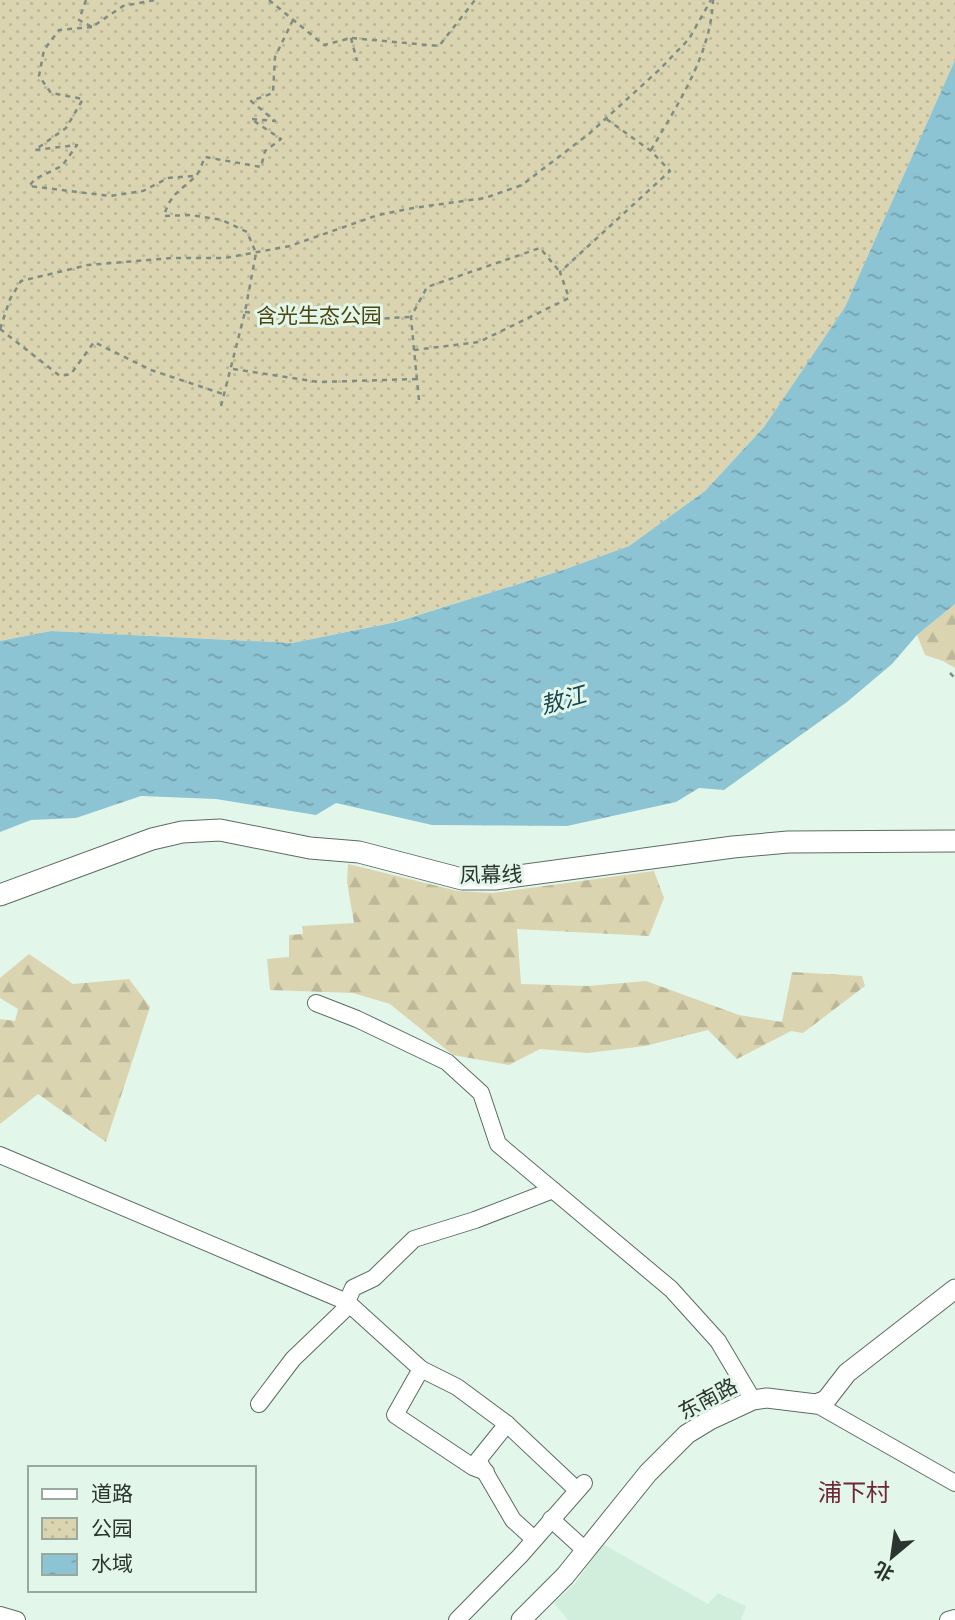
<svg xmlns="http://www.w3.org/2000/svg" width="955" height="1620" font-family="Raleway,'Noto Sans SC',sans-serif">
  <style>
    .built { fill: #d1eedc }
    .forest { fill: url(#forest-firs) }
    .park { fill: url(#park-dots) }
    .water { fill: url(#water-ripples) }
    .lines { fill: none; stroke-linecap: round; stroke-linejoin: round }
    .minor-casing { stroke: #5a6d61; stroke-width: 18 }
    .tertiary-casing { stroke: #5a6d61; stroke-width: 21 }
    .secondary-casing { stroke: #5a6d61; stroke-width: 23 }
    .path { stroke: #7f8d85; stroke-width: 2.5; stroke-dasharray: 5 5; stroke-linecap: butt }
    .minor { stroke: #fff; stroke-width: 16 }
    .tertiary { stroke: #fff; stroke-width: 19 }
    .secondary { stroke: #fff; stroke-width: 21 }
    .labels { text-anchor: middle; stroke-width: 6; stroke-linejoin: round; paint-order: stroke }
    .park-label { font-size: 21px; fill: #4f460f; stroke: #e2f7ea }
    .street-label { font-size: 21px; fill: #2d3530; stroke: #e2f7ea }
    .water-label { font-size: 23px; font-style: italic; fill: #174753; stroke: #e2f7ea }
    .quarter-label { font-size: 24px; fill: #6e2835; stroke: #e2f7ea }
  </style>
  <defs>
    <pattern id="forest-firs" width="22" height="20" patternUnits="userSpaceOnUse" patternTransform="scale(1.75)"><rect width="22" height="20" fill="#dad4b0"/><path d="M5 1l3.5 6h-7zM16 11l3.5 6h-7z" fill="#bbb798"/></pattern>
    <pattern id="park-dots" width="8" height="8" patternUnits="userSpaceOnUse" patternTransform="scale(1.75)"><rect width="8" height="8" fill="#dad4b0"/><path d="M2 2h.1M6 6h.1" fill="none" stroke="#bbb798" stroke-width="1.8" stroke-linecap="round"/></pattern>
    <pattern id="water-ripples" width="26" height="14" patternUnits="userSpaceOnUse" patternTransform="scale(1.75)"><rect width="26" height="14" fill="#8dc4d3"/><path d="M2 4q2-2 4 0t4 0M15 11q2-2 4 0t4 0" fill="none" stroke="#74a0ac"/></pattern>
  </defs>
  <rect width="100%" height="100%" fill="#e2f7ea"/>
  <polygon class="built" points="603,1544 708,1604 718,1593 746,1606 741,1620 568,1620 554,1603 574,1585"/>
  <g class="forest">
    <polygon points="955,604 955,668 943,661 925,655 917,635"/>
    <polygon points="348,864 458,891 493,893 654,871 664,898 649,936 517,929 521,984 588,986 646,981 739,1015 782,1022 792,972 862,976 865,986 803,1033 791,1031 737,1059 708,1030 645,1046 588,1053 540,1049 509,1065 453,1055 390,1004 353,993 270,990 267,959 289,957 289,935 303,934 302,926 354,923 347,882"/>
    <polygon points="29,954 73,984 129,979 150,1007 106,1142 38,1094 0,1124 0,1019 15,1021 18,1009 0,998 0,978"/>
  </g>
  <polygon class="park" points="0,0 955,0 955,60 845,307 764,427 705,491 629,546 563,570 395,622 292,643 51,631 0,641"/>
  <polygon class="water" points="955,60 955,604 917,635 892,664 847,702 724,790 699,788 676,802 567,826 432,825 336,803 316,815 216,799 141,796 76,818 31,820 0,832 0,641 51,631 292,643 396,622 563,570 629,546 705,491 764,427 845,307"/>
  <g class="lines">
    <g class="minor-casing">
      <g id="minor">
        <polyline points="316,1003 357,1019 447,1062 481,1093 498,1144 671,1289 718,1341 753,1400"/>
        <polyline points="0,1155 347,1302 421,1369 457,1387 507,1424 577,1490"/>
        <polyline points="421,1369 395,1415 473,1467 486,1472"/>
        <polyline points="259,1404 293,1359 343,1311 353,1288 374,1278 414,1239 475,1220 553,1190"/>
        <polyline points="816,1404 955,1483"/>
        <polyline points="507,1424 478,1460 513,1520 534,1539"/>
        <polyline points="551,1519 585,1550"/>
        <polyline points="0,1615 17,1620"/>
        <polyline points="457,1620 520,1556 584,1483"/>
        <polyline points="948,1620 955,1618"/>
      </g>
    </g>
    <g class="tertiary-casing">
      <polyline id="tertiary" points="521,1620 565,1576 648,1473 687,1434 710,1420 753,1400 767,1398 816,1404 826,1400 847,1373 955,1289"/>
    </g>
    <g class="secondary-casing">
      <polyline id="secondary" points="0,895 152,839 182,832 220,830 310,848 359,852 462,879 495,879 733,847 788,842 955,841"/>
    </g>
    <g class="path">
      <polyline points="86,0 79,20 92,27 123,6 155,0"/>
      <polyline points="269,0 324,45 351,38 439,46 475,0"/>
      <polyline points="92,27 59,30 44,50 39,76 51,93 83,99 66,128 35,150 77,145 62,166 35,179 29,186 110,196 143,191 168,178 193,176"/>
      <polyline points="351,38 357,61"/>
      <path d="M 651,150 C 678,104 711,54 713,0"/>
      <polyline points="245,312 334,321 411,317"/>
      <polyline points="0,329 10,299 21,281 88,265 172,258 225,258 290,246 378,215 413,208 485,198 522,185 590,133 659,70 689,39 711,0"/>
      <polyline points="0,329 60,376 71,374 94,342 151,370 223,394"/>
      <polyline points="414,350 411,317 427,287 540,248 560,272"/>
      <polyline points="233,369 319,382 417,379"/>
      <polyline points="419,400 414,350 479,342 569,298 560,272 670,171 651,151 605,118"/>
      <path d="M 221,406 L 245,312 L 256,253 L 247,232 L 222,220 L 191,215 L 164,216 C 170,194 180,191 195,177 C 200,172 202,163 205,157 L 261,167 L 265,151 L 281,139 L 251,119 L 275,121 L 251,101 L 273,93 L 275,57 L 294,18"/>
      <polyline points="950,673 955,678"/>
    </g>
    <use href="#minor" class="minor"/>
    <use href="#tertiary" class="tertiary"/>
    <use href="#secondary" class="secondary"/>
  </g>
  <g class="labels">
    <g class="park-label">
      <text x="319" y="323">含光生态公园</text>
    </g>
    <g class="street-label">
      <text transform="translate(491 875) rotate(-1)" y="7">凤幕线</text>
      <text transform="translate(708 1399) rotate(-28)" y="7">东南路</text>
    </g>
    <g class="water-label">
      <text transform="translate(563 700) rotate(-16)" y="8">敖江</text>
    </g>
    <g class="quarter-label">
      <text x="854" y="1501">浦下村</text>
    </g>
  </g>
  <rect x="28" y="1466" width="228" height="126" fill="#e2f7ea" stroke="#9aa9a0" stroke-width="2"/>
  <rect x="42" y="1489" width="35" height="10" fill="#ffffff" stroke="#9aa9a0" stroke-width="2"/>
  <text x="91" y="1501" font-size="21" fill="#2d3530">道路</text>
  <rect x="42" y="1518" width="35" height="21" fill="url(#park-dots)" stroke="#9aa9a0" stroke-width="2"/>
  <text x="91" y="1536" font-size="21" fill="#2d3530">公园</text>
  <rect x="42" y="1554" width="35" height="21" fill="url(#water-ripples)" stroke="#9aa9a0" stroke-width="2"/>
  <text x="91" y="1571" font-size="21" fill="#2d3530">水域</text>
  <g transform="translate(892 1557) rotate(209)" stroke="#e2f7ea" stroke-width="5" paint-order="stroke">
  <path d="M0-5L12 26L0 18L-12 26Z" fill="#2d3530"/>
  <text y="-10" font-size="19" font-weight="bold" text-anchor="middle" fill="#2d3530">北</text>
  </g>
</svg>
